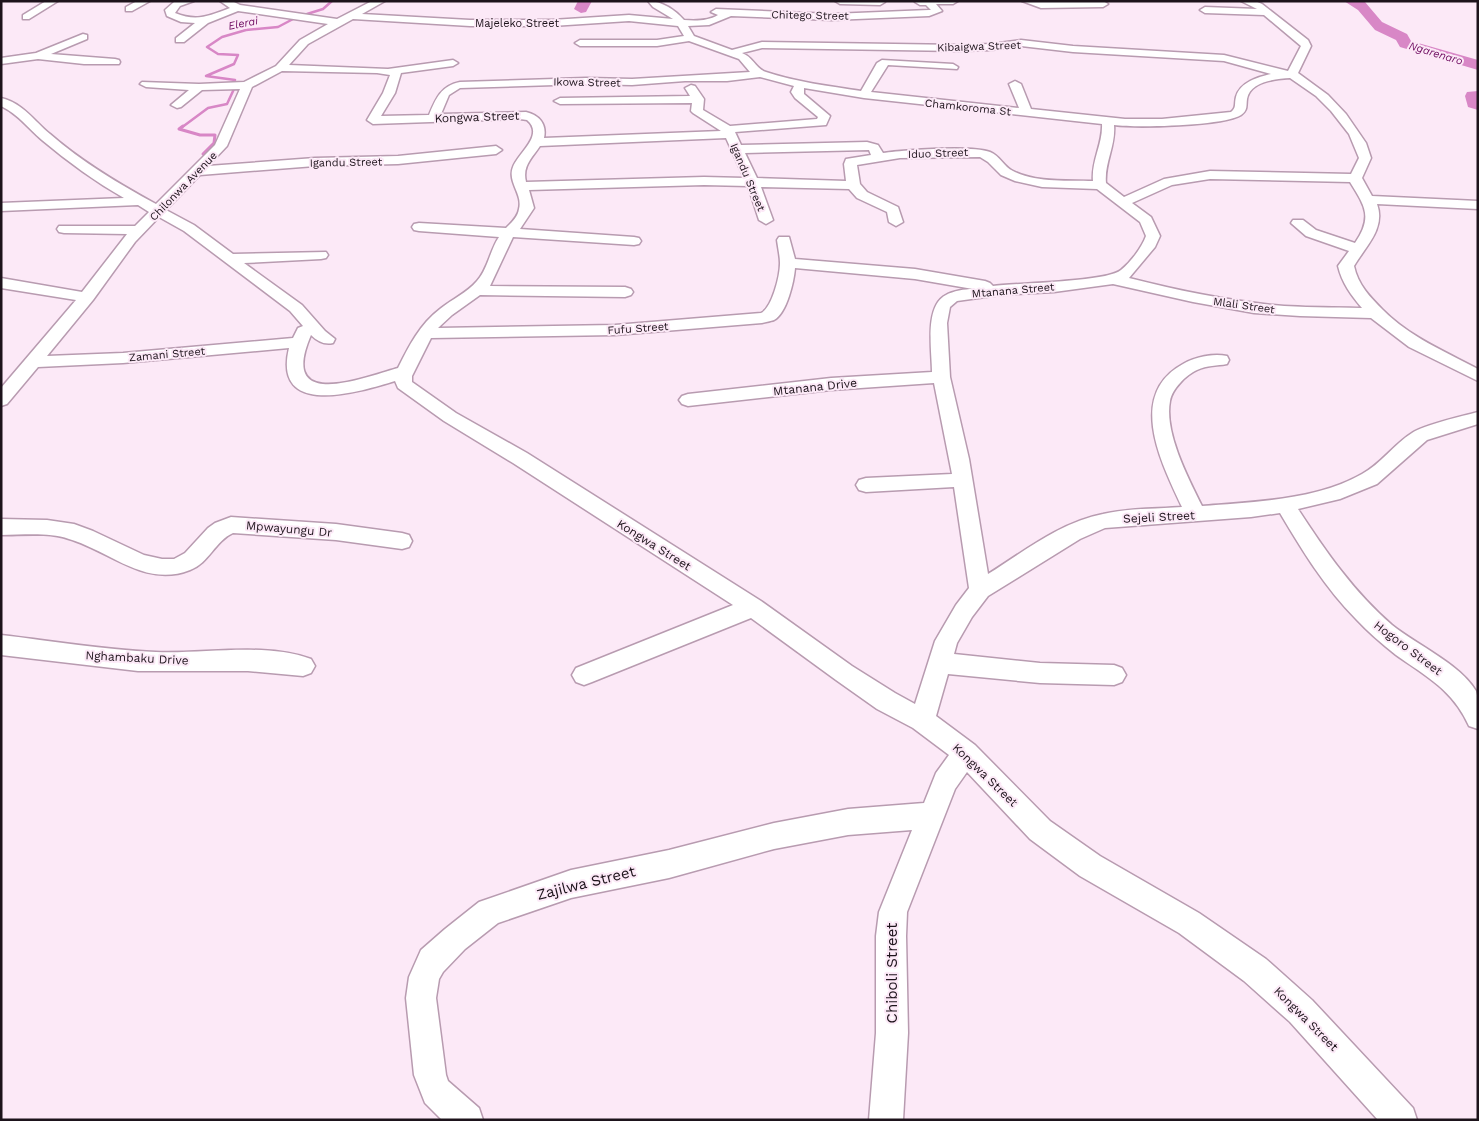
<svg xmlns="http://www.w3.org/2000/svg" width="1479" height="1121" font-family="'Work Sans',sans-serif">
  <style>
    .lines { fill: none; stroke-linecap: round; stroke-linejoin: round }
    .stream-far1 { stroke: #d887c6; stroke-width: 2.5 }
    .stream { stroke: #d887c6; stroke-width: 3 }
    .river { fill: #d887c6; fill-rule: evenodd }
    .minor-casing { stroke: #b89bb0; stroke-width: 3 }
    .minor { fill: #fff; fill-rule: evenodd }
    .labels { text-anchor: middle; stroke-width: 4; stroke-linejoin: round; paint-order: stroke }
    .far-street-label { font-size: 11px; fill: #1d131b; stroke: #fce9f7 }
    .far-water-label { font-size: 11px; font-style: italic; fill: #6e0b60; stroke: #fce9f7 }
    .street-label { font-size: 12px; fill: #1d131b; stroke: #fce9f7 }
    .near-street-label { font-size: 15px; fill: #1d131b; stroke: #fce9f7 }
  </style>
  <rect width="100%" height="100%" fill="#fce9f7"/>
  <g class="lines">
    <g class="stream-far1">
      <polyline points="307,14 323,9 332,1"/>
      <polyline points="234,83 235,80 206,76 234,64 238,55 218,54 207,47 222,37 246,30 278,27 295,18"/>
      <polyline points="181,128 208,108 227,104 234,89"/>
    </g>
    <polyline class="stream" points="183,126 179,129 200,135 215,135 214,143 203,154"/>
    <g class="river">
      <polygon points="578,1 592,1 586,12 581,13 574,9"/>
      <polygon points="1344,1 1365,2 1382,22 1407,34 1411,41 1478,60 1478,70 1400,47 1396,40 1375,30 1358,10"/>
      <polygon points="1478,91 1478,110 1468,107 1465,96 1467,92"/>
    </g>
    <g class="minor-casing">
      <g id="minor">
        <polygon points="46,1 58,1 29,19 23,19 23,15"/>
        <polygon points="137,1 150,1 132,11 126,11 126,7"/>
        <path d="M 194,1 L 180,6 L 175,13 C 197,22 208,16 230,8 L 220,1 L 232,1 L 240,5 L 337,19 L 372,1 L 385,1 L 362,14 L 470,20 L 552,20 L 629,15 L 673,19 L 653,7 L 648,1 C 662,1 675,10 684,20 C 696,21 708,21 718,15 L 711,12 L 716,9 L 832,14 L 929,10 L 931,10 L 926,5 L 920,5 L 915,2 L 958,1 L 953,4 L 936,4 L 942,11 L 929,16 L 832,20 L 731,16 L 709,25 L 688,26 L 694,36 L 732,50 L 762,42 L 960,45 L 991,44 L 1021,40 L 1073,46 L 1224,55 L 1288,71 L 1301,46 L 1264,15 L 1205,13 L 1200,10 L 1205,7 L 1257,9 L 1241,1 L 1255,1 L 1262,4 L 1308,40 L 1311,46 L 1298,73 L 1328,95 L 1346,114 L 1366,143 L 1371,158 L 1362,178 L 1372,196 L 1478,201 L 1478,209 L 1377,204 C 1386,229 1365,247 1354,266 C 1358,285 1370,297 1383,310 C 1410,337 1444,351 1478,369 L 1478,381 L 1409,347 L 1371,318 L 1300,316 L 1254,313 L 1193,302 L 1113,284 L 1054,292 L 1000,295 L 957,301 L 950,307 L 947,323 L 950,377 L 969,459 L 988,574 C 1023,552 1061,522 1103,514 C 1128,508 1156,509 1182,507 C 1162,464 1126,395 1183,364 C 1195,357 1213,353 1227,356 L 1229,360 L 1227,364 C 1217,366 1207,365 1197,370 C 1186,375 1172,389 1170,401 C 1164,432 1188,478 1202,506 C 1253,502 1317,500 1362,474 C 1381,464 1394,444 1412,433 C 1423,425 1463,416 1478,412 L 1478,424 L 1427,440 L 1377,484 L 1340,499 L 1298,509 C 1326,552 1354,592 1392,625 C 1417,645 1460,664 1476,691 C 1479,700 1478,719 1478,729 L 1469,726 C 1453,690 1427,677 1396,655 C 1382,644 1368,632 1356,619 C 1325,588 1302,550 1280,513 L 1251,517 L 1105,528 L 1080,539 L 988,596 L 972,617 L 957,643 L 954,654 L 1040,663 L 1114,665 L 1122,668 L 1126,675 L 1122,682 L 1114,685 L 1040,683 L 948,674 L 936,716 L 975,745 L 1050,821 L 1100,856 L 1199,913 L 1266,959 L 1312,1000 L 1413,1108 L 1417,1120 L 1378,1120 L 1290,1022 L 1244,981 L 1179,933 L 1080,876 L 1030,839 L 967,772 L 955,789 L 907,912 L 906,936 L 908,1033 L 903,1120 L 869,1120 L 876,1033 L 876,936 L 879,912 L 912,830 L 848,835 L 774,849 L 669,878 L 571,898 L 498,923 L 465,949 L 443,972 L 439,979 L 436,998 L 446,1075 L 448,1081 L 479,1108 L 483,1120 L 442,1120 L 425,1103 L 414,1075 L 406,998 L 409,977 L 421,950 L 445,929 L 479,902 L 571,870 L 669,850 L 774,823 L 848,809 L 924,803 L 936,773 L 949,755 L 913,728 L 877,709 L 836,680 L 751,618 L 592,682 L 584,685 L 576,682 L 572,675 L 576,668 L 733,605 L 513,463 L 444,421 L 398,388 L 395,381 C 359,392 272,419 289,348 L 123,363 L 38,367 L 7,404 L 1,406 L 1,388 L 76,300 L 1,288 L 1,278 L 82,292 L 127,234 L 64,233 L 59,232 L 57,229 L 59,226 L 135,226 L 149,212 L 138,205 L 1,211 L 1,203 L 124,198 C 96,182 67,161 42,140 C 27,127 19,115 1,106 L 1,98 C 23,103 34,121 50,134 C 82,162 119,184 156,204 L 215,145 L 240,89 L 202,90 L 181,107 L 177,108 L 171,105 L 189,90 L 146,87 L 140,84 L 142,82 L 199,84 L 244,82 L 276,66 L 300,40 L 328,24 L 238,11 L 208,23 L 184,42 L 176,42 L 176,38 L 195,23 L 181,22 L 167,16 L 165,10 L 174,2 ZM 353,19 L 470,26 L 552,26 L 629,21 L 678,26 L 684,36 L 657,40 L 580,40 L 575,43 L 580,46 L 657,46 L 689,41 L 739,59 L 750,72 L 632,79 L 586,78 L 460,82 C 441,86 436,98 429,115 L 381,116 L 395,93 L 401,73 L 453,66 L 458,63 L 453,60 L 388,69 L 289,65 L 308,44 ZM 1021,46 L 1073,52 L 1224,61 L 1271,74 C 1258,77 1240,82 1236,97 C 1234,104 1237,107 1231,112 L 1162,119 L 1125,119 L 1031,109 L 1021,84 L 1015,81 L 1009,84 L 1019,108 L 871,92 L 888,65 L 957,69 L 958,67 L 953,64 L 882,60 L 877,63 L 861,91 C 829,86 796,82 766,72 C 756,69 753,57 742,53 L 762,48 L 960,51 L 991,50 ZM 282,71 L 377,73 L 390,75 L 383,93 L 367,120 L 373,124 L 520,119 L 527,120 C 545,135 518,153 513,167 C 507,182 523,194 519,209 C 518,217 511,223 506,228 L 419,223 L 414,224 L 412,227 L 414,230 L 419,231 L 499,237 C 490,250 488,269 477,281 C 467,293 452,299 440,309 C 420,324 409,346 398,368 C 360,379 278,411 311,335 C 317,341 324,345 333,343 L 335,339 L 325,331 L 302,305 L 244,263 L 321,259 L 326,258 L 328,255 L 326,252 L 233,254 L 194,225 L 166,210 L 200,175 L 315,166 L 398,164 L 496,154 L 502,150 L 496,146 L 398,156 L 315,158 L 208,166 L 227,146 L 252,87 ZM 760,77 L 794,86 L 791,92 L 795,98 L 818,117 L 817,119 L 730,126 L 703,110 L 704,99 L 695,86 L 691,85 L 685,88 L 690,96 L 560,98 L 554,101 L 560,104 L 692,103 L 691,111 L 693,113 L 721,131 L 544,138 C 547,124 539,115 526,112 L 441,114 L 449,95 L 460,88 L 586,84 L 632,85 L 685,81 L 727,81 ZM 1290,78 L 1316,96 L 1331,111 L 1349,134 L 1359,158 L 1351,174 L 1210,171 L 1164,179 L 1124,197 L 1106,183 C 1104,163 1116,146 1114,125 C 1136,128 1224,126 1241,115 C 1248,110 1246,106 1247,99 C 1250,81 1276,79 1290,78 ZM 804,88 L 864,98 L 1102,124 C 1103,144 1091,161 1093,181 C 1068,180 1036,183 1013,171 C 1004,167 1000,156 990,152 C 973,145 903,150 883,153 L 878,145 L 867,142 L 741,145 L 735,132 L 826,125 L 830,116 L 804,94 ZM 726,138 L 744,178 L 704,177 L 526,182 C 522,166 532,158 540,146 ZM 869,150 L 871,155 L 846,159 L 844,164 L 846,181 L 757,178 L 745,153 ZM 980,157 L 988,162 L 1001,175 L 1015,181 L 1042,187 L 1097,189 L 1140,222 L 1146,236 C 1142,247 1131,262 1121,270 C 1107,282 1016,283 993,286 L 990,283 L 985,281 L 915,269 L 795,259 L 789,237 L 779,237 L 777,240 C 778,248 780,256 780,263 C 780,276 772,308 761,313 L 615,325 L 438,328 L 452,315 L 480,295 L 625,297 L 631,295 L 633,292 L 631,289 L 625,287 L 490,286 L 513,237 L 634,245 L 639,244 L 641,241 L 639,238 L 634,237 L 520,229 L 534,208 L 529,190 L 704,185 L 748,186 L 759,220 L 766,224 L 773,220 L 761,187 L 849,189 L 857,198 L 887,212 L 889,222 L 896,226 L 903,222 L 898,207 L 867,192 L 860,184 L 857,165 L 900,158 ZM 1210,179 L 1350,182 C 1365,206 1373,217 1355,243 L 1316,230 L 1303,220 L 1293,220 L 1291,223 L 1306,236 L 1349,251 L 1338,266 C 1342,283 1351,295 1362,308 C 1332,307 1303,308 1273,305 C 1224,300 1176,290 1129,278 L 1155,247 L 1160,236 L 1151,217 L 1132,203 L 1172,185 ZM 159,217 L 184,231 L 290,311 L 303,326 L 298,328 L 293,338 L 123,353 L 47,356 L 93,300 L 135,242 ZM 795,268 L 915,279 L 973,289 C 965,289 953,291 946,295 C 924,306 932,351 932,372 L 831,378 L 688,394 L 682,396 L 679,400 L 682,404 L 688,406 L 831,390 L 934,383 L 952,474 L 866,478 L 859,480 L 856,485 L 859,490 L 866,492 L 954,487 L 969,588 L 956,605 L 935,641 L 915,704 L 895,693 L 852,666 L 761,601 L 527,453 L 456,413 L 412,382 L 412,376 L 431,338 L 615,335 L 762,323 C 766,322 771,321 774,320 C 787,313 794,281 795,268 Z"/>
        <polygon points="835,1 884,1 885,2 880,5 840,4"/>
        <polygon points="1022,1 1103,1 1108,4 1103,7 1041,8"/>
        <polygon points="83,34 87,35 87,39 51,54 115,59 119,60 120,62 119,64 84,64 38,59 1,64 1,58 36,53"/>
        <path d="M 231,517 L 336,524 L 402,533 L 409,535 L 412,541 L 409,547 L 402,549 L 336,540 L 233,533 C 215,541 209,563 190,570 C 145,588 110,551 69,539 C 48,532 24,535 1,535 L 1,519 L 47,520 L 74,524 L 93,531 L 144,555 L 162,559 L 174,559 L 185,553 L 208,528 L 215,523 Z"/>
        <path d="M 1,635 C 53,641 104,650 156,652 C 205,654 265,642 311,659 L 315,666 L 311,673 L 303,676 L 248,671 L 138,671 L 1,655 Z"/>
      </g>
    </g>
    <use href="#minor" class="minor"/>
  </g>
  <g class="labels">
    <g class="far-street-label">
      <text transform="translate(810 15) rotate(1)" y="4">Chitego Street</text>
      <text x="517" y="27">Majeleko Street</text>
      <text transform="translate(979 46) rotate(-2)" y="4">Kibaigwa Street</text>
      <text transform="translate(587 82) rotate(1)" y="4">Ikowa Street</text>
      <text transform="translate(968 107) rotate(6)" y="4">Chamkoroma St</text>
      <text transform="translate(938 153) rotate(-2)" y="4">Iduo Street</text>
      <text transform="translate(346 162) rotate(-1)" y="4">Igandu Street</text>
      <text transform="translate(748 177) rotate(67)" y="4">Igandu Street</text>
      <text transform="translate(183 186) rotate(-46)" y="4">Chilonwa Avenue</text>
      <text transform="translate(1013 290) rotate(-5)" y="4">Mtanana Street</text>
      <text transform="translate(1244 305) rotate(8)" y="4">Mlali Street</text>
      <text transform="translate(638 328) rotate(-4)" y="4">Fufu Street</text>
      <text transform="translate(167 354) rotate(-5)" y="4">Zamani Street</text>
    </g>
    <g class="far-water-label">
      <text transform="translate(243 23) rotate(-11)" y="4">Elerai</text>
      <text transform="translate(1436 53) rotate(17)" y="4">Ngarenaro</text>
    </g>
    <g class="street-label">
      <text transform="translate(477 117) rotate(-2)" y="4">Kongwa Street</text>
      <text transform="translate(815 387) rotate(-6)" y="4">Mtanana Drive</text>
      <text transform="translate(1159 517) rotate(-3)" y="4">Sejeli Street</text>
      <text transform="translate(289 529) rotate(5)" y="4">Mpwayungu Dr</text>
      <text transform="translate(654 545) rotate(32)" y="4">Kongwa Street</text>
      <text transform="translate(1408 648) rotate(37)" y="4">Hogoro Street</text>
      <text transform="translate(137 658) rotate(3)" y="4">Nghambaku Drive</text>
      <text transform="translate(985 775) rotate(44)" y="4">Kongwa Street</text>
      <text transform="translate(1306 1019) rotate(45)" y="4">Kongwa Street</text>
    </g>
    <g class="near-street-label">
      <text transform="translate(586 883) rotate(-14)" y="5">Zajilwa Street</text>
      <text transform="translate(892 973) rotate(-90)" y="5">Chiboli Street</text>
    </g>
  </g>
  <rect width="1479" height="1121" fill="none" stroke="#1d131b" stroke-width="5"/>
</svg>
